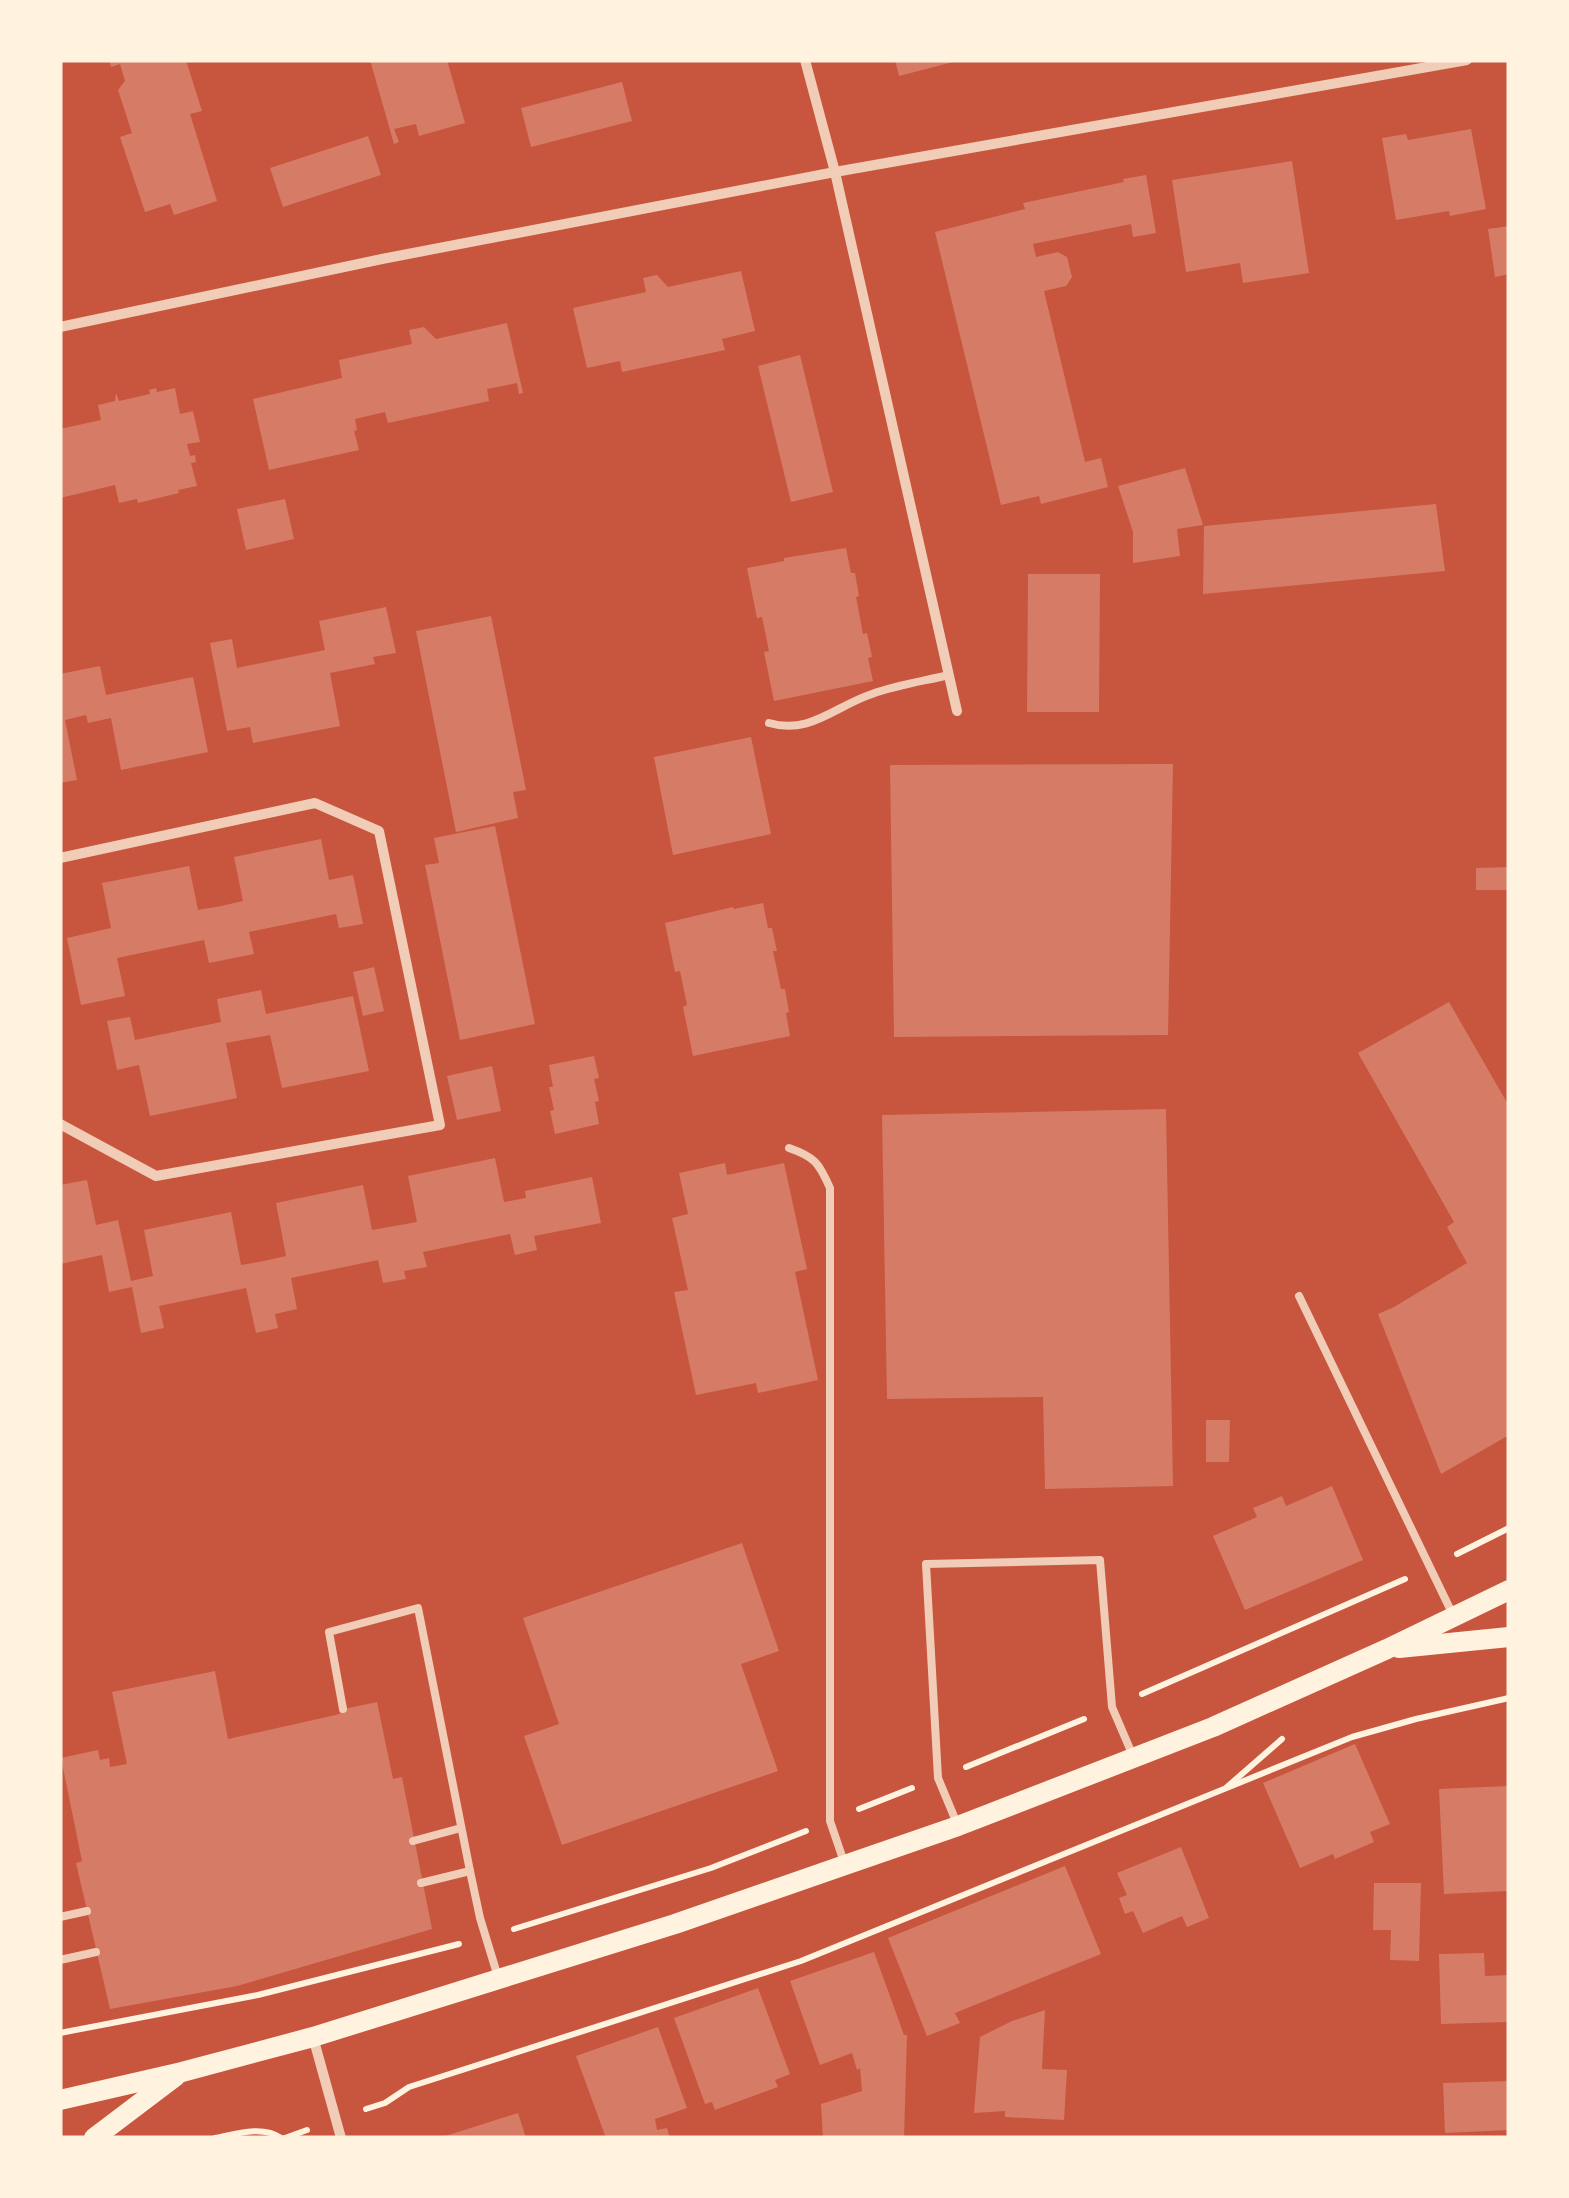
<svg xmlns="http://www.w3.org/2000/svg" width="1569" height="2198" font-family="'PT Sans',sans-serif">
  <style>
    .building { fill: #d67c66 }
    .lines { fill: none; stroke-linecap: round; stroke-linejoin: round }
    .path { stroke: #fff3e0; stroke-width: 6 }
    .service { stroke: #f1ccb7; stroke-width: 8 }
    .minor { stroke: #f1ccb7; stroke-width: 10 }
    .secondary { stroke: #fff3e0; stroke-width: 20 }
  </style>
  <rect width="100%" height="100%" fill="#c8553d"/>
  <g class="building">
    <polygon points="109,60 186,60 202,111 190,114 217,201 174,215 170,204 145,212 120,137 132,133 118,90 125,81 120,64 111,67"/>
    <polygon points="370,60 447,60 465,123 419,136 416,124 394,129 399,142 394,144"/>
    <polygon points="895,60 957,60 957,61 899,76"/>
    <polygon points="622,82 632,121 531,147 521,108"/>
    <polygon points="1471,129 1486,209 1450,216 1449,211 1396,220 1382,138 1406,134 1408,140"/>
    <polygon points="368,136 381,175 283,207 270,168"/>
    <polygon points="1292,161 1309,273 1243,283 1240,263 1186,272 1172,180"/>
    <polygon points="1146,175 1156,233 1133,237 1131,224 1033,244 1036,257 1058,252 1067,257 1072,277 1066,286 1044,291 1085,462 1101,458 1108,487 1041,504 1039,496 1001,505 935,232 1025,209 1023,203 1124,182 1123,179"/>
    <polygon points="1509,226 1509,274 1495,277 1488,229"/>
    <polygon points="741,271 755,331 722,339 725,350 622,372 620,361 587,368 573,308 646,292 643,278 657,275 668,287"/>
    <polygon points="507,323 523,393 519,394 517,383 487,389 489,401 388,423 385,412 355,419 357,430 354,431 359,450 269,470 253,399 342,378 339,360 412,344 409,330 424,327 436,339"/>
    <polygon points="800,355 833,492 791,502 758,366"/>
    <polygon points="156,388 157,392 175,388 180,414 193,411 200,442 187,444 190,456 195,455 196,462 191,463 197,486 178,490 179,493 138,503 137,499 119,503 115,485 60,498 60,429 101,420 98,405 115,401 116,393 119,401 150,394 149,390"/>
    <polygon points="1185,468 1203,525 1177,529 1180,556 1133,563 1133,532 1118,486"/>
    <polygon points="285,499 294,539 246,550 237,509"/>
    <polygon points="1436,504 1445,571 1203,594 1204,526"/>
    <polygon points="846,548 851,573 855,573 859,596 856,597 863,634 867,633 872,657 868,658 873,681 774,701 764,652 769,651 762,617 757,618 747,568 784,561 784,558"/>
    <polygon points="1028,574 1100,574 1099,712 1027,712"/>
    <polygon points="386,607 396,653 373,657 375,664 330,673 340,726 253,743 250,727 227,731 210,643 232,639 237,668 325,650 319,621"/>
    <polygon points="491,616 526,790 513,792 518,818 456,832 416,631"/>
    <polygon points="100,666 106,695 193,677 208,752 121,770 111,718 88,723 86,715 65,720 77,780 60,783 60,674"/>
    <polygon points="751,737 771,834 673,855 654,757"/>
    <polygon points="1173,764 1168,1035 894,1037 890,765"/>
    <polygon points="495,826 535,1024 460,1040 425,865 439,863 434,838"/>
    <polygon points="321,839 329,880 353,875 363,924 339,928 336,914 249,932 254,954 209,963 204,940 117,958 125,996 81,1005 67,938 111,928 102,883 189,866 198,910 221,906 243,901 234,857"/>
    <polygon points="1509,867 1509,890 1476,890 1476,868"/>
    <polygon points="763,903 768,928 772,928 777,951 773,951 781,989 785,989 789,1012 786,1013 790,1036 693,1056 683,1007 687,1005 680,971 675,972 665,923 733,907 734,909"/>
    <polygon points="374,967 384,1011 363,1016 353,972"/>
    <polygon points="261,990 266,1014 353,996 369,1071 282,1088 270,1035 226,1043 237,1098 150,1116 139,1065 117,1070 107,1021 130,1017 135,1040 221,1022 217,999"/>
    <polygon points="1449,1002 1509,1106 1509,1435 1441,1474 1378,1314 1394,1307 1467,1263 1447,1227 1454,1222 1358,1053"/>
    <polygon points="594,1056 599,1078 594,1079 599,1101 595,1102 599,1124 555,1134 550,1111 554,1110 549,1087 553,1087 549,1065"/>
    <polygon points="492,1066 501,1111 457,1120 447,1076"/>
    <polygon points="1166,1109 1173,1486 1045,1489 1043,1397 887,1399 882,1115"/>
    <polygon points="495,1158 504,1202 526,1198 525,1191 592,1177 601,1223 534,1236 537,1250 515,1255 510,1234 423,1252 427,1267 404,1271 406,1279 383,1283 378,1260 291,1278 297,1309 275,1314 278,1328 256,1333 246,1288 159,1306 164,1328 141,1333 132,1287 109,1292 102,1255 60,1264 60,1185 87,1180 96,1225 118,1220 131,1281 153,1276 144,1230 231,1212 241,1265 264,1261 286,1256 276,1203 363,1185 372,1230 417,1222 408,1176"/>
    <polygon points="725,1163 727,1175 784,1163 807,1269 795,1272 818,1380 758,1393 756,1383 696,1395 674,1292 688,1290 672,1218 688,1214 679,1173"/>
    <polygon points="1206,1420 1230,1420 1229,1462 1206,1462"/>
    <polygon points="1332,1486 1363,1560 1245,1610 1213,1536 1257,1517 1253,1508 1282,1496 1286,1506"/>
    <polygon points="742,1543 779,1651 741,1664 778,1771 562,1845 524,1736 559,1724 523,1618"/>
    <polygon points="215,1671 228,1739 340,1714 339,1710 377,1702 393,1779 402,1777 432,1929 237,1986 110,2009 76,1863 82,1861 61,1758 98,1750 100,1760 109,1758 110,1767 127,1764 112,1692"/>
    <polygon points="1355,1744 1390,1824 1370,1832 1374,1842 1335,1859 1333,1854 1300,1868 1263,1783"/>
    <polygon points="1509,1786 1509,1891 1444,1894 1439,1789"/>
    <polygon points="1181,1847 1209,1918 1187,1927 1182,1916 1143,1933 1133,1911 1125,1914 1119,1898 1127,1895 1117,1873"/>
    <polygon points="1065,1866 1101,1954 955,2013 960,2023 927,2036 888,1938"/>
    <polygon points="1374,1883 1421,1883 1419,1961 1390,1960 1391,1930 1373,1930"/>
    <polygon points="874,1952 904,2035 907,2035 904,2138 823,2138 821,2104 862,2091 860,2068 857,2070 852,2053 820,2065 790,1981"/>
    <polygon points="1484,1953 1485,1976 1509,1975 1509,2022 1441,2024 1439,1954"/>
    <polygon points="758,1988 790,2074 775,2080 778,2087 715,2110 712,2102 705,2104 674,2018"/>
    <polygon points="1045,2010 1042,2069 1067,2070 1064,2120 1005,2117 1005,2111 974,2113 980,2037 1012,2021"/>
    <polygon points="658,2027 687,2108 655,2119 657,2130 667,2128 670,2138 606,2138 576,2056"/>
    <polygon points="1509,2081 1509,2130 1445,2133 1443,2083"/>
    <polygon points="518,2113 526,2138 442,2138 442,2137"/>
  </g>
  <g class="lines">
    <g class="path">
      <polyline points="1457,1554 1509,1528"/>
      <polyline points="1142,1694 1405,1579"/>
      <polyline points="966,1767 1084,1719"/>
      <polyline points="1227,1787 1282,1739"/>
      <polyline points="859,1809 912,1788"/>
      <polyline points="514,1929 711,1868 806,1831"/>
      <polyline points="60,2033 258,1995 459,1944"/>
      <polyline points="366,2109 385,2103 409,2087 801,1961 1352,1737 1416,1719 1509,1698"/>
      <path d="M 215,2138 C 235,2134 263,2125 281,2138"/>
      <polyline points="285,2138 307,2130"/>
    </g>
    <g class="service">
      <path d="M 769,723 C 810,735 835,706 872,694 C 897,685 924,681 949,675"/>
      <path d="M 789,1148 C 815,1157 819,1163 830,1188 L 830,1821 L 845,1865"/>
      <polyline points="1299,1296 1453,1615"/>
      <polyline points="343,1709 329,1632 418,1608 470,1871 421,1883"/>
      <polyline points="958,1826 938,1778 926,1564 1100,1560 1112,1707 1133,1756"/>
      <polyline points="413,1841 461,1828"/>
      <polyline points="470,1871 480,1918 498,1977"/>
      <polyline points="60,1917 87,1911"/>
      <polyline points="60,1960 96,1952"/>
    </g>
    <g class="minor">
      <polyline points="805,60 835,172 957,711"/>
      <polyline points="60,327 382,259 835,172 1467,60"/>
      <polyline points="60,858 315,803 379,831 440,1125 156,1176 60,1124"/>
      <polyline points="313,2037 341,2138"/>
    </g>
    <g class="secondary">
      <polyline points="1399,1648 1509,1637"/>
      <polyline points="60,2100 182,2072 313,2037 675,1924 845,1865 958,1826 1213,1727 1387,1649 1509,1590"/>
      <polyline points="94,2138 176,2076"/>
    </g>
  </g>
  <rect width="1569" height="2198" fill="none" stroke="#fff3e0" stroke-width="125"/>
</svg>
